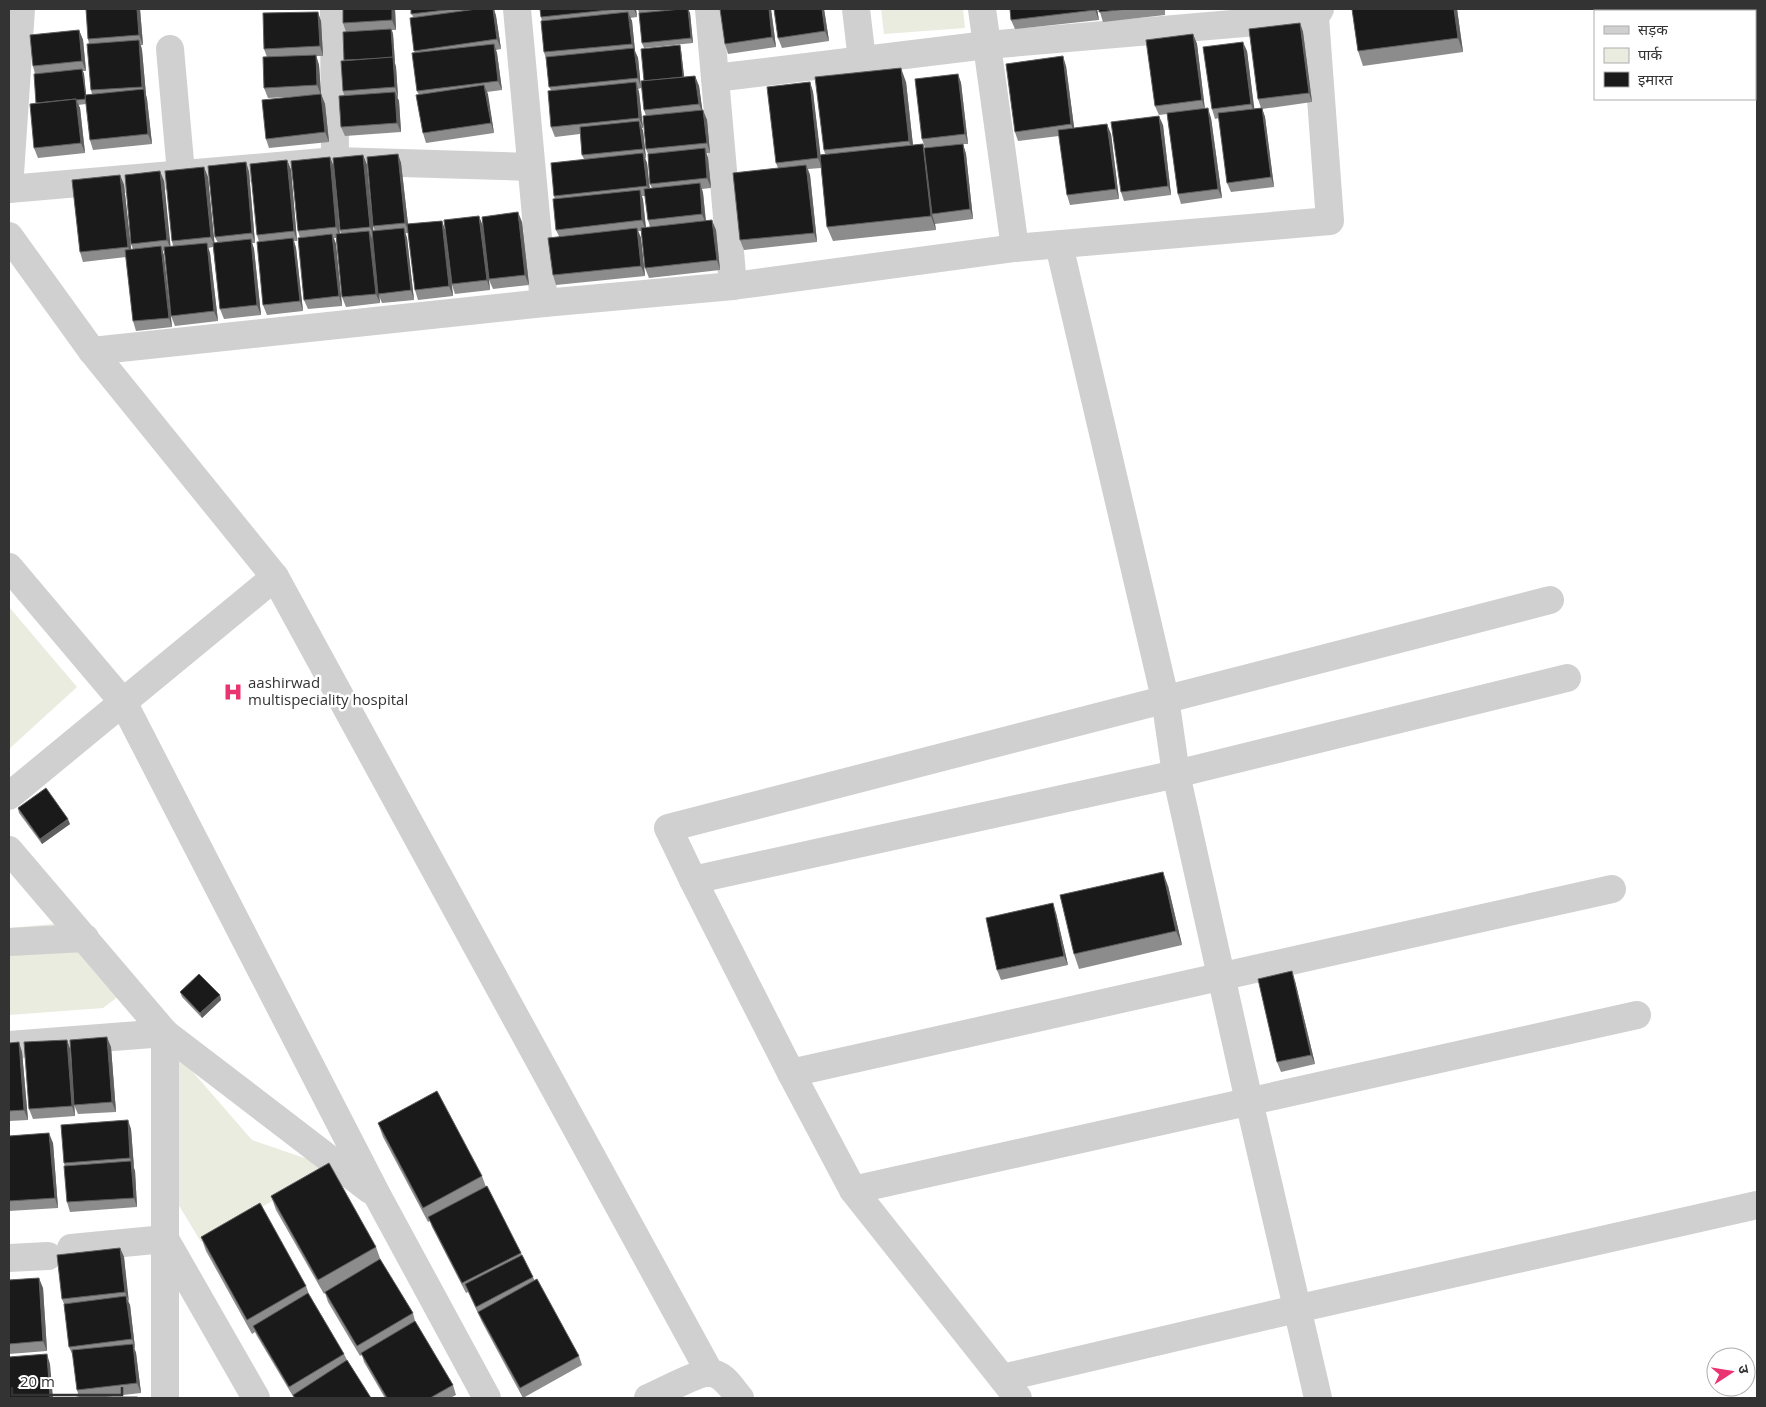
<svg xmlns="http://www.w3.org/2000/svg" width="1766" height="1407" font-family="'Open Sans','Noto Sans Devanagari',sans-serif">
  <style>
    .green { fill: #e9ecde }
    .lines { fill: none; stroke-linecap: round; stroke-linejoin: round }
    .street { stroke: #d0d0d0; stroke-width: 28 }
    .wall { fill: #8c8c8c; fill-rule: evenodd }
    .shaded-wall { fill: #5f5f5f }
    .building { fill: #1a1a1a; stroke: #5f5f5f }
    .labels { text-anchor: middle; stroke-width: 5; stroke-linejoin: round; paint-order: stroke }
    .poi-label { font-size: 15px; fill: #333; stroke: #fff; text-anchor: start }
  </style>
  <rect width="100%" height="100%" fill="#fff"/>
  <g class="green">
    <polygon points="881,9 963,9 965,28 884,34"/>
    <polygon points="9,607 77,687 9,749"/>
    <polygon points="65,923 123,993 103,1008 9,1015 9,928"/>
    <polygon points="178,1055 252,1140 331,1167 201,1242 172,1194"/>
  </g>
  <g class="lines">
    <g class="street">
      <polyline points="517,9 544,303"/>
      <polyline points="709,9 733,286"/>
      <polyline points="856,9 862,60"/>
      <polyline points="982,9 1015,248"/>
      <polyline points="170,49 181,173"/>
      <polyline points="715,78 987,45 1315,17"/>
      <polyline points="335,161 531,167"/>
      <polyline points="9,189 335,161 334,9"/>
      <polyline points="9,189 21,9"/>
      <polyline points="9,236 92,351 275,577 710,1373"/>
      <polyline points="1059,245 1165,698 1176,774 1249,1101 1318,1398"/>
      <polyline points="92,351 544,303 733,286 1015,248 1330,221 1315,17 1320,9"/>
      <polyline points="9,567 123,702 377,1195 487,1398"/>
      <polyline points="9,796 275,577"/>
      <polyline points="9,850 165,1033 370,1190"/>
      <polyline points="693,880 1176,774 1567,678"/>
      <polyline points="9,942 85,938"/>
      <polyline points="9,1045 165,1033 165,1398"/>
      <polyline points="791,1073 1612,889"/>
      <polyline points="853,1190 1637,1015"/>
      <polyline points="71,1248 165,1239 256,1398"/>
      <polyline points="9,1258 48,1256"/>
      <polyline points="1003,1378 1296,1309 1757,1205"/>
      <path d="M 648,1398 C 660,1393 700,1371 711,1373 C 724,1374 732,1389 740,1398"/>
      <polyline points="1018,1398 853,1190 791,1073 693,880 668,828 1550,600"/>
    </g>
  </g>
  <g class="wall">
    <polygon points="140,9 143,45 141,45 142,50 146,95 147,99 152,144 93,150 90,140 86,104 78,105 80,108 85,153 38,158 34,148 36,103 35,74 33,66 79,30 83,40 86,71 83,71 84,74 86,95 92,94 91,90 89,44 88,39"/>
    <polygon points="395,9 396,30 392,30 393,34 395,63 396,67 398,97 397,97 399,101 401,132 345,136 341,127 344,95 343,91 346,32 343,23"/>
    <polygon points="411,9 494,9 496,16 501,49 496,50 497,53 502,90 487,92 494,133 426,143 423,133 419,95 417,91 413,18"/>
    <path d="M 540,9 L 636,9 L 637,17 L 630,18 L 632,21 L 635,51 L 638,58 L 641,88 L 638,89 L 639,92 L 643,128 L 642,128 L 643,131 L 646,158 L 645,158 L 647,163 L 650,188 L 652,188 L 650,184 L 648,154 L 646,149 L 646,116 L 644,110 L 644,81 L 681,50 L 684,77 L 695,76 L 699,86 L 702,110 L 707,120 L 710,153 L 706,153 L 708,158 L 711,188 L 702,189 L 703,193 L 706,221 L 716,230 L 720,270 L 649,278 L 645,268 L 641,231 L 638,231 L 641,238 L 645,276 L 556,285 L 553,275 L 559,236 L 556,230 L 555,199 L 554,196 L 584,159 L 582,155 L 580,134 L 555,137 L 551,127 L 551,90 L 549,87 L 546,59 L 544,52 L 542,21 L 541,17 ZM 642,196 L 645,196 L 648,220 L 650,227 L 646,227 L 643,200 Z"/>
    <polygon points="638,9 688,9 690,13 693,43 644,48 642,43 639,13"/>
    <polygon points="771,9 776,47 728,54 725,44"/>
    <polygon points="774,9 824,9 829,41 782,48 778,38"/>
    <polygon points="1010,9 1097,9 1099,20 1015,29 1011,20"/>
    <polygon points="1099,9 1165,9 1165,15 1103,22"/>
    <polygon points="1352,9 1457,9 1463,52 1363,66 1358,51"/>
    <polygon points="321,21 323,56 316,56 319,65 321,94 325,104 329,142 269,148 266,139 307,96 268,98 264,88 267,57 264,49"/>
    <polygon points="1300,23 1303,32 1312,102 1262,109 1265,117 1274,187 1231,192 1227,183 1219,118 1215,119 1212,109 1247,51 1254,109 1261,108 1258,99"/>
    <polygon points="1193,34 1197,44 1205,109 1211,118 1222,198 1181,204 1178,194 1167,114 1159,115 1155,106"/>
    <polygon points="1066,66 1074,128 1111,134 1119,199 1070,205 1067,195 1059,136 1018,141 1015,132"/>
    <polygon points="958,74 961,83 968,144 963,144 966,154 973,219 935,224 936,230 833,241 827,227 821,168 808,169 810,175 817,242 744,250 740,240 778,168 776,163 810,82 813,92 820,155 825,154 824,150 906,82 913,145 923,144 924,148 925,148 922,139"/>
    <polygon points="1163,125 1171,195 1124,201 1121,192"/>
    <polygon points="398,154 401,163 408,224 442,221 445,230 522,222 529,285 493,289 489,280 490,290 455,294 452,285 453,296 418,300 415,290 408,233 405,233 407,238 414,300 382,303 379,296 380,303 346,307 342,297 336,238 334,238 336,244 342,306 308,309 304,300 300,238 298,231 334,167 340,234 341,234 340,230 363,155 367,165 373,231 375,231 373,226"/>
    <polygon points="287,160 291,170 297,241 294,241 296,248 303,311 267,315 263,305 259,242 257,235"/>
    <polygon points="246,162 249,172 255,243 252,243 254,249 261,315 224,319 220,309 213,247 208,248 210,253 218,321 175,326 171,316 165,251 163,251 164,256 172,327 136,331 133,321 126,257 83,262 80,252 120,175 124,185 131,249 133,249 131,244 164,181 170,247 173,246 172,241 208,177 214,243 218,243 215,237"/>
    <polygon points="18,808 70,824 42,844 19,813"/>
    <polygon points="1168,886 1182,945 1079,969 1074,954"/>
    <polygon points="1056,913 1068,965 1001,980 997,970"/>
    <polygon points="1295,981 1315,1064 1281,1072 1277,1062"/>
    <polygon points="180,992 220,995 221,1000 202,1018 182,997"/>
    <polygon points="67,1040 70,1049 75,1116 33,1119 29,1109"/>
    <polygon points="9,1043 22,1052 28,1120 9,1121"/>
    <polygon points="111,1047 116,1112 78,1114 74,1105"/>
    <polygon points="378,1123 482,1176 486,1187 521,1253 535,1281 579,1356 582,1365 523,1398 482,1322 468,1292 466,1293 432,1227 430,1221 428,1222 383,1137"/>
    <polygon points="131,1129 134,1168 135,1171 137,1207 70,1212 67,1202 65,1166 64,1163"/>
    <polygon points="9,1136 53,1143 58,1208 9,1211"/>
    <polygon points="271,1196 376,1247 381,1261 413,1313 415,1321 453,1385 456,1395 450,1398 385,1398 364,1362 362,1355 360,1356 328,1302 325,1293 324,1294 276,1210"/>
    <polygon points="201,1237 306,1286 309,1294 344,1354 347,1360 371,1398 294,1398 257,1336 255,1332 252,1334 206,1251"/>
    <polygon points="120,1248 124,1257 128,1302 130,1305 135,1348 134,1348 136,1353 141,1393 105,1397 79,1397 77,1390 73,1356 69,1347 64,1304 62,1299"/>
    <polygon points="9,1280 43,1288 47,1351 9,1354"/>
  </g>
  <g class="shaded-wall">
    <polygon points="137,9 140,9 143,45 139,35"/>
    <polygon points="392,9 395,9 396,30 392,20"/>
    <polygon points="492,9 494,9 496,16 501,49 497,39"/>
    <polygon points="634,9 636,9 637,17"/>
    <polygon points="688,9 690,13 693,43 691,38"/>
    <polygon points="769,9 771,9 776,47 772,37"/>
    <polygon points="822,9 824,9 829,41 825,31"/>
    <polygon points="1095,9 1097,9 1099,20 1095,10"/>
    <polygon points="1454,9 1457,9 1463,52 1458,38"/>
    <polygon points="318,12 321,21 323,56 320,46"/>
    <polygon points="628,12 632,21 635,51 638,58 641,88 638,78 634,50 632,44"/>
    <polygon points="1300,23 1303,32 1312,102 1309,93"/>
    <polygon points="391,29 393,34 395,63 393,58"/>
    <polygon points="79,30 83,40 86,71 82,61"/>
    <polygon points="1193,34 1197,44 1205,110 1202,100"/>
    <polygon points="139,40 142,50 146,95 147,99 152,144 148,134 144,90 142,87"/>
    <polygon points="1243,42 1247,51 1255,114 1251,104"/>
    <polygon points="494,44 497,53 502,90 498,81"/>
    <polygon points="680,45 681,50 685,84 683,79"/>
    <polygon points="316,55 319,65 321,95 317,85"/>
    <polygon points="1063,56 1066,66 1075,134 1071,124"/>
    <polygon points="393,57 396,67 398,97 395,87"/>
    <polygon points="901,68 906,82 914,155 909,141"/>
    <polygon points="82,69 84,74 87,104 86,99"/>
    <polygon points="958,74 961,83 968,144 965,134"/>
    <polygon points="695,76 699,86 703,114 699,104"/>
    <polygon points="636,82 639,92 643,128 639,118"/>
    <polygon points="810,82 813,92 822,167 818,158"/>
    <polygon points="484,85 488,94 494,133 491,123"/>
    <polygon points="395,92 399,101 401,132 397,123"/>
    <polygon points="321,94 325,104 329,142 325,132"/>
    <polygon points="76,99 80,108 85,153 81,143"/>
    <polygon points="1208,108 1211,118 1222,198 1218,189"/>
    <polygon points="1262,108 1265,117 1274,187 1271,177"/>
    <polygon points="703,110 707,120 710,153 707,143"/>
    <polygon points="1159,116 1163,125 1171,195 1168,186"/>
    <polygon points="639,121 643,131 646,158 643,149"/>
    <polygon points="1107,124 1111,134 1119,199 1116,189"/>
    <polygon points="923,144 928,158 932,214 935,224 936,230 931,216"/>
    <polygon points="963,144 966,154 973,219 970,209"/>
    <polygon points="705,148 708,158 711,188 707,178"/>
    <polygon points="643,153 647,163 650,195 647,186"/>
    <polygon points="398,154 401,163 409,233 405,223"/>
    <polygon points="363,155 367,165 374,236 370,227"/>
    <polygon points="330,157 334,167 340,237 336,227"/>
    <polygon points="287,160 291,170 297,241 294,231"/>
    <polygon points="246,162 249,172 255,243 252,233"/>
    <polygon points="806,165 810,175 817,242 814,233"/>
    <polygon points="204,167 208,177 215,247 211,237"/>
    <polygon points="160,171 164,181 171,250 167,240"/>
    <polygon points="120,175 124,185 132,257 128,247"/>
    <polygon points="700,183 703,193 706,224 702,214"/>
    <polygon points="640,190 643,200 646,230 642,220"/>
    <polygon points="518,212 522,222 529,285 525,275"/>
    <polygon points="479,216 483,226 490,290 487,280"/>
    <polygon points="712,220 716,230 720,270 717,260"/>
    <polygon points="442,221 445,230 453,296 449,286"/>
    <polygon points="404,228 407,238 414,300 411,290"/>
    <polygon points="637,228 641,238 645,276 641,266"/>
    <polygon points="369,231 373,241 380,303 376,294"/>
    <polygon points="332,234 336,244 342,306 339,296"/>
    <polygon points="293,238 296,248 303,311 300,301"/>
    <polygon points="251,239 254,249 261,315 257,305"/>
    <polygon points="207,243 210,253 218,321 214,311"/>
    <polygon points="161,246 164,256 172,327 169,318"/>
    <polygon points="68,819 70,824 42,844 40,839"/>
    <polygon points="1163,872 1168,886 1182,945 1176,931"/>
    <polygon points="1053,903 1056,913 1068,965 1064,956"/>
    <polygon points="1292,971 1295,981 1315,1064 1311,1055"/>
    <polygon points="220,995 221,1000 202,1018 200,1013"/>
    <polygon points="107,1037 111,1047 116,1112 112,1102"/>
    <polygon points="67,1040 70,1049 75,1116 72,1106"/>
    <polygon points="19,1042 22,1052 28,1120 24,1110"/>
    <polygon points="128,1120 131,1129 134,1168 130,1158"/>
    <polygon points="49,1133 53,1143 58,1208 55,1198"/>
    <polygon points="131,1161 135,1171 137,1207 134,1198"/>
    <polygon points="120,1248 124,1257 129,1302 125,1292"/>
    <polygon points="39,1278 43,1288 47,1351 43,1341"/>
    <polygon points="126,1296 130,1305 135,1348 132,1339"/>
    <polygon points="133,1344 136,1353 141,1393 137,1383"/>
    <polygon points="47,1354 50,1364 53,1398 50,1398"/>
  </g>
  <g class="building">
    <polygon points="86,9 137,9 139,35 88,39"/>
    <polygon points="343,9 392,9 392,20 343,23"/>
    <polygon points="411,9 454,9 411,14"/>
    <polygon points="477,9 493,9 497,39 414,51 410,18"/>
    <polygon points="540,9 618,9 541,17"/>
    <polygon points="682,9 688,9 691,38 642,43 639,13"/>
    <polygon points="720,9 769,9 772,37 725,44"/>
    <polygon points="774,9 822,9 825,31 778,38"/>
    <polygon points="1010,9 1095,9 1095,10 1011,20"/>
    <polygon points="1099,9 1128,9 1099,12"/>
    <polygon points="1352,9 1454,9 1458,38 1358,51"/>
    <polygon points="318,12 320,46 264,49 263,13"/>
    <polygon points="628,12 632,44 544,52 541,21"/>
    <polygon points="1300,23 1309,93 1258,99 1249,29"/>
    <polygon points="391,29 393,58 344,60 343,32"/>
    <polygon points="79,30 82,61 33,66 30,35"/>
    <polygon points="1193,34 1202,100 1155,106 1146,40"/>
    <polygon points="139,40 142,87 91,90 87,44"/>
    <polygon points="1243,42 1251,104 1212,109 1203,47"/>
    <polygon points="494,44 498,81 417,91 412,53"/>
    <polygon points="680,45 683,77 644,81 641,49"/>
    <polygon points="634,48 638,78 549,87 546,57"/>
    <polygon points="316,55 317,85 264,88 263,57"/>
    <polygon points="1063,56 1071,124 1015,132 1006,64"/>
    <polygon points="393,57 395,87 343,91 341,61"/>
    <polygon points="901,68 909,141 824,150 815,77"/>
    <polygon points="82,69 86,99 76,100 76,99 36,103 34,74"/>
    <polygon points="958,74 965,134 922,139 915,79"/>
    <polygon points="695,76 699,104 644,110 641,81"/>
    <polygon points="636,82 639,118 551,127 548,91"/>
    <polygon points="810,82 818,158 776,163 767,87"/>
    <polygon points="484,85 491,123 423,133 416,95"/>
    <polygon points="144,89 148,134 90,140 85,95"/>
    <polygon points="395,92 397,123 341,127 339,96"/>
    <polygon points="321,94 325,132 266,139 262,100"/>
    <polygon points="76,99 81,143 34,148 30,104"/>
    <polygon points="1208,108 1218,189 1178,194 1167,113"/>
    <polygon points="1262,108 1271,177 1227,183 1218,113"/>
    <polygon points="703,110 707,143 646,149 643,116"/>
    <polygon points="1159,116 1168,186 1121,192 1111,122"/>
    <polygon points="639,121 643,149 582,155 580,127"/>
    <polygon points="1107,124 1116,189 1067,195 1058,130"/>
    <polygon points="923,144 931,216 827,227 820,155"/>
    <polygon points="963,144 970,209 932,214 924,148"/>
    <polygon points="705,148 707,178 650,184 648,154"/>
    <polygon points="643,153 647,186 554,196 551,163"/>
    <polygon points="398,154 405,223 373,226 367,157"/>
    <polygon points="363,155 370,227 340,230 333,158"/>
    <polygon points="330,157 336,227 298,231 291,161"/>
    <polygon points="287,160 294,231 257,235 250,164"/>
    <polygon points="246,162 252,233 215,237 208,166"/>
    <polygon points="806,165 814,233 740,240 733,173"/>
    <polygon points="204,167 211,237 172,241 165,171"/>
    <polygon points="160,171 167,240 131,244 125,175"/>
    <polygon points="120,175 128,247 80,252 72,180"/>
    <polygon points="700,183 702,214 648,220 644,189"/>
    <polygon points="640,190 642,220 556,230 553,199"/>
    <polygon points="518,212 525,275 489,279 482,217"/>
    <polygon points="479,216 487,280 452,284 444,220"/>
    <polygon points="712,220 717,260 645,268 641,228"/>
    <polygon points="442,221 449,286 415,290 407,224"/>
    <polygon points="404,228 411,290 378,294 372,231"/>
    <polygon points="637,228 641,266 553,275 548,238"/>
    <polygon points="369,231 376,294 342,297 336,234"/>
    <polygon points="332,234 339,296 304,300 298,238"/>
    <polygon points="293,238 300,301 263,305 257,242"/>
    <polygon points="251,239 257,305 220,309 213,243"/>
    <polygon points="207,243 214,311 171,316 164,247"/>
    <polygon points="161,246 169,318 133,321 125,250"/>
    <polygon points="46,788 68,819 40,839 18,808"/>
    <polygon points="1163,872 1176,931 1074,954 1060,895"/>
    <polygon points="1053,903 1064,956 997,970 986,918"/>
    <polygon points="1292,971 1311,1055 1277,1062 1258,979"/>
    <polygon points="199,974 220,995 200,1013 180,992"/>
    <polygon points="107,1037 112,1102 74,1105 70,1040"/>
    <polygon points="67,1040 72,1106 29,1109 24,1042"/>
    <polygon points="19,1042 24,1110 9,1111 9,1043"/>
    <polygon points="437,1091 482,1176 423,1208 378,1123"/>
    <polygon points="128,1120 130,1158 64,1163 61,1125"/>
    <polygon points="49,1133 55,1198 9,1201 9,1136"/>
    <polygon points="131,1161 134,1198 67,1202 64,1166"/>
    <polygon points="329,1163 376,1247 318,1280 271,1196"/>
    <polygon points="487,1186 521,1253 462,1283 428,1217"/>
    <polygon points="260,1203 306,1286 247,1320 201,1237"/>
    <polygon points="120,1248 125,1292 62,1299 57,1255"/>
    <polygon points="522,1255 533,1277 476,1307 465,1284"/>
    <polygon points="380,1259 413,1313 357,1346 325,1292"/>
    <polygon points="39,1278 43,1341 9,1344 9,1280"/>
    <polygon points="537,1279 579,1356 520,1388 478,1312"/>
    <polygon points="308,1293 344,1354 289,1387 253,1326"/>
    <polygon points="126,1296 132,1339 69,1347 64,1304"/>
    <polygon points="415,1321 453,1385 430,1398 387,1398 361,1353"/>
    <polygon points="133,1344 137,1383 77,1390 72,1350"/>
    <polygon points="47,1354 50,1398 9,1398 9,1357"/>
    <polygon points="347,1360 371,1398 295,1398 293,1395"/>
    <rect x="77" y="1397" width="60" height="1"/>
  </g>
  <defs>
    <g id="hospital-bare" transform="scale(1.5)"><path d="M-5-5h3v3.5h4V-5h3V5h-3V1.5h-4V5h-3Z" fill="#ea3471" stroke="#fff" stroke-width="2.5" paint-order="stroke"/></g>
  </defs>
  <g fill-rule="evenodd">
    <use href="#hospital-bare" x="233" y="692"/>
  </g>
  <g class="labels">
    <g class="poi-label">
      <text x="248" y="688">aashirwad<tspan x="248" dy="17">multispeciality hospital</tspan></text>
    </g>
  </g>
  <rect width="1766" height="1407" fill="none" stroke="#333333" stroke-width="20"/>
  <rect x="1594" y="10" width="162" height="90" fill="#ffffff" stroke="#adadad"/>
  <rect x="1604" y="26" width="25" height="8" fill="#d0d0d0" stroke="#adadad"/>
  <text x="1638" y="35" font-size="15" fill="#333333">सड़क</text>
  <rect x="1604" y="48" width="25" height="15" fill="#e9ecde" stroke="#adadad"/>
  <text x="1638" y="60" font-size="15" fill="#333333">पार्क</text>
  <rect x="1604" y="72" width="25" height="15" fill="#1a1a1a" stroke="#adadad"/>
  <text x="1638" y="85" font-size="15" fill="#333333">इमारत</text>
  <g transform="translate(1731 1372) rotate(78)"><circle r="24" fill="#ffffff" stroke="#adadad"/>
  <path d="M0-4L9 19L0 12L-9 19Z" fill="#ea3471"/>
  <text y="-8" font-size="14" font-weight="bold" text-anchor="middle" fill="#333333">उ</text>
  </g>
  <path d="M12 1387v8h110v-8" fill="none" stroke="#333333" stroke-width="2.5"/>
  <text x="20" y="1387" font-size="15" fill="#333333" stroke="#ffffff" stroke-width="4" paint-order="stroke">20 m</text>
</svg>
